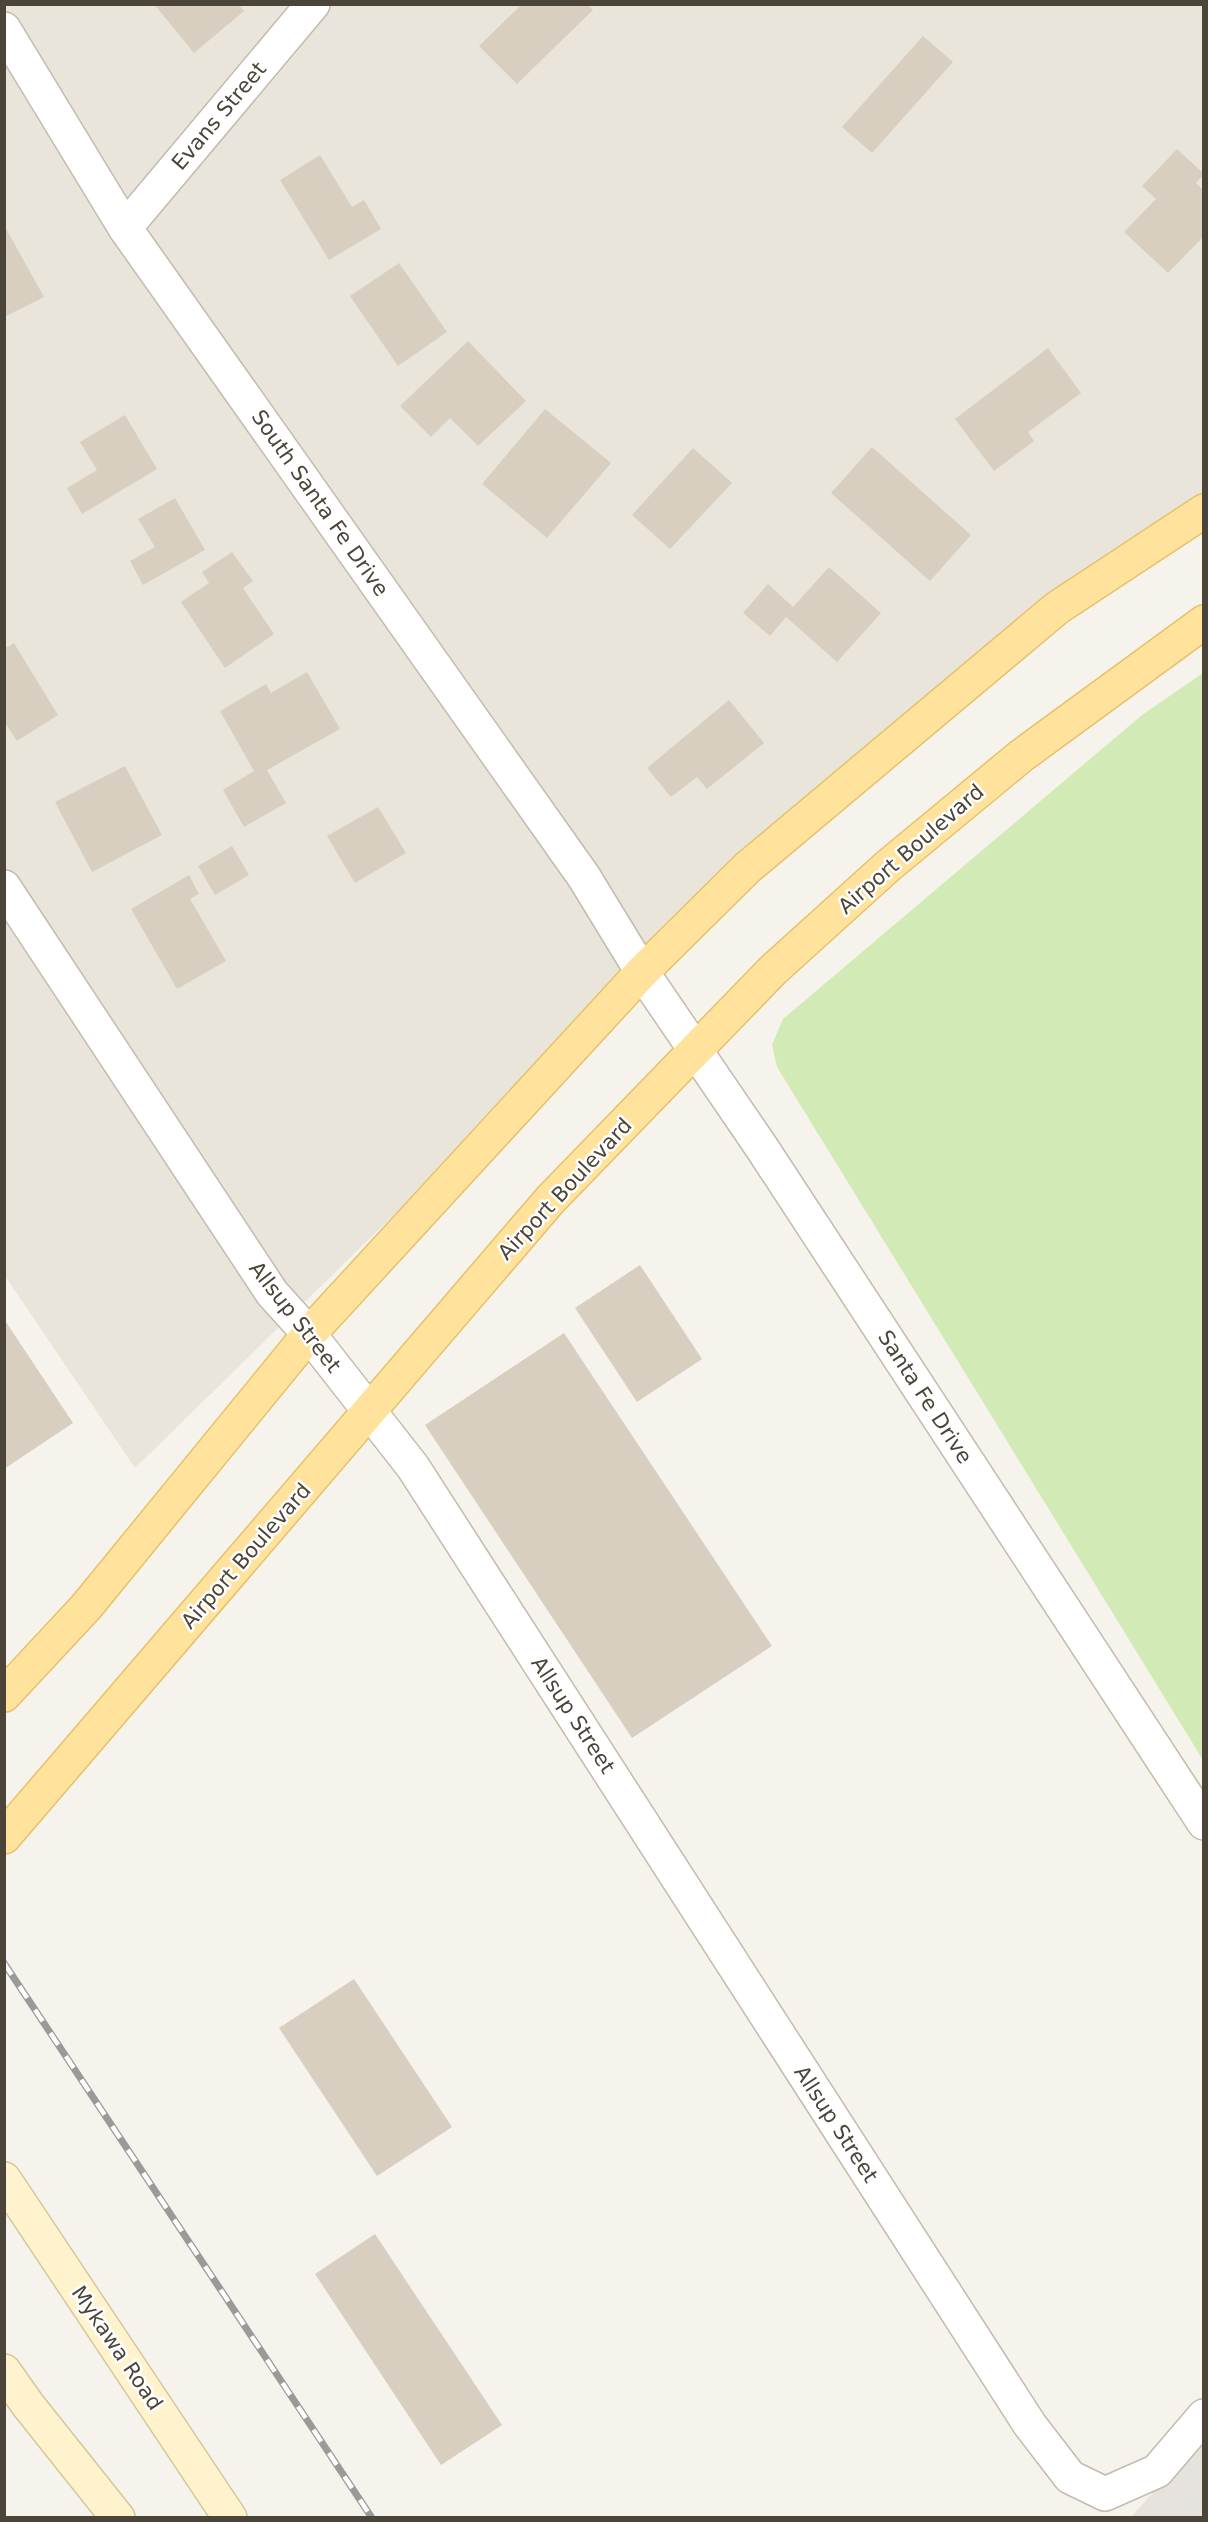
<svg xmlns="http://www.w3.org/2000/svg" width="1208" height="2522" font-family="'DejaVu Sans',sans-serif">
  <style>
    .residential { fill: #eae5da }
    .industrial { fill: #e6e2dd }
    .green { fill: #d2eab5 }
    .building { fill: #d8cfc1 }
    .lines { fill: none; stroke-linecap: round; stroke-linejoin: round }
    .street-casing { stroke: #c2bbae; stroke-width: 36 }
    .secondary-casing { stroke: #d6c79b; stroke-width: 36 }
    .primary-casing { stroke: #e6c16a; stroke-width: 36 }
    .street { stroke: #fff; stroke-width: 33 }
    .secondary { stroke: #fff3cd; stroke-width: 33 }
    .primary { stroke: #ffe39c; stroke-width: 33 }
    .rail-casing { stroke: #9a9a9a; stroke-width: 7 }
    .rail { stroke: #fff; stroke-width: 4.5; stroke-dasharray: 14; stroke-linecap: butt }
    .labels { text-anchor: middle; stroke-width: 5; stroke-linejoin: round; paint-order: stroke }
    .street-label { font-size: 21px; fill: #4b4439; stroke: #fff }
  </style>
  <rect width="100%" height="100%" fill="#f6f3ec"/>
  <polygon class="residential" points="4,5 1203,5 1203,527 1063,615 642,972 135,1468 5,1276"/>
  <polygon class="industrial" points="1203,2437 1203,2517 1131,2517"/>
  <polygon class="green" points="1203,673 1203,1760 777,1067 772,1045 783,1019 1142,715"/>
  <g class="building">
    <polygon points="154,4 238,4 244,11 194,53"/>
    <polygon points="522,4 587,4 593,10 517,84 479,46"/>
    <polygon points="923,36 953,62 872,153 842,127"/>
    <polygon points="1177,149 1204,174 1196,183 1204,191 1204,236 1168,273 1124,232 1156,199 1142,186"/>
    <polygon points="320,155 352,207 364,200 381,229 329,260 280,180"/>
    <polygon points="4,225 44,297 4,317"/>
    <polygon points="399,263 447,332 398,366 350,296"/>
    <polygon points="468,341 526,401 478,446 450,418 431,437 400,406"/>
    <polygon points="1048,348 1081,393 1028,432 1034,441 994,471 955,419"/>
    <polygon points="545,409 611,463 547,538 482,484"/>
    <polygon points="125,415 157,469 82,514 67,488 97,470 80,442"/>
    <polygon points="872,447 971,535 930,581 831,493"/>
    <polygon points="693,448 732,483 670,549 632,515"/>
    <polygon points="175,498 205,550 143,585 130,561 155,547 138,519"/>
    <polygon points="232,552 253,581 243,588 274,634 225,668 181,602 209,583 202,572"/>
    <polygon points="829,567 881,613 837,662 786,617 770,636 743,613 768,584 793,607"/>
    <polygon points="14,643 58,715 17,741 4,721 4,649"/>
    <polygon points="307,672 340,729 267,770 286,803 244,827 223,790 254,771 220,711 266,684 271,693"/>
    <polygon points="729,700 764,743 707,789 697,777 671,797 647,768"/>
    <polygon points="125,766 162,835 92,872 55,802"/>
    <polygon points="378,807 406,853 355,883 327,836"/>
    <polygon points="232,846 249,875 215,895 198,866"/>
    <polygon points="189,875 199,894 190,899 226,961 177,989 131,909"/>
    <polygon points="640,1265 702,1359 637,1402 575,1308"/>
    <polygon points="4,1319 73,1423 4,1469"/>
    <polygon points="564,1333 772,1646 632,1738 425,1425"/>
    <polygon points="354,1979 452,2127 377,2176 279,2028"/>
    <polygon points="375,2234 502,2425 441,2465 315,2274"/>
  </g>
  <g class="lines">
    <g class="street-casing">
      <g id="street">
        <polyline points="4,29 125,228 584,877 642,972 762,1148 1204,1823"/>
        <polyline points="125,228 313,4"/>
        <polyline points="4,887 272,1293 309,1334 413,1467 1030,2425 1070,2477 1105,2494 1157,2471 1204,2416"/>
      </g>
    </g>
    <g class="secondary-casing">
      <g id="secondary">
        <polyline points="4,2179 230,2518"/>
        <polyline points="4,2371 28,2405 118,2518"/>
      </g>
    </g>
    <g class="primary-casing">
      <g id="primary">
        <polyline points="4,1695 86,1607 309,1334 642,972 747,868 1057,608 1204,511"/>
        <polyline points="4,1837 550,1200 773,970 888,866 1021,756 1204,622"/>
      </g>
    </g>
    <use href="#street" class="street"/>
    <use href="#secondary" class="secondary"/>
    <use href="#primary" class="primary"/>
    <g class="rail-casing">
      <polyline id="rail" points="4,1963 372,2518"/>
    </g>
    <use href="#rail" class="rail"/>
  </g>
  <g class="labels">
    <g class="street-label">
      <text transform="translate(219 116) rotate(-50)" y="7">Evans Street</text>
      <text transform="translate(320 503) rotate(55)" y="7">South Santa Fe Drive</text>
      <text transform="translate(911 849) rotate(-41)" y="7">Airport Boulevard</text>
      <text transform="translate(565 1189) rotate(-47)" y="7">Airport Boulevard</text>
      <text transform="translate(295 1317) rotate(52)" y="7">Allsup Street</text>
      <text transform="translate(925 1397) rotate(57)" y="7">Santa Fe Drive</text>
      <text transform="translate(246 1556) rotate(-49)" y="7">Airport Boulevard</text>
      <text transform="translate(573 1715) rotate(57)" y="7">Allsup Street</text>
      <text transform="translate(836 2124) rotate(57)" y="7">Allsup Street</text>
      <text transform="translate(117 2348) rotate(56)" y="7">Mykawa Road</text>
    </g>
  </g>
  <rect width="1208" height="2522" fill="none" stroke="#4b4439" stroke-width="12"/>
</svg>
